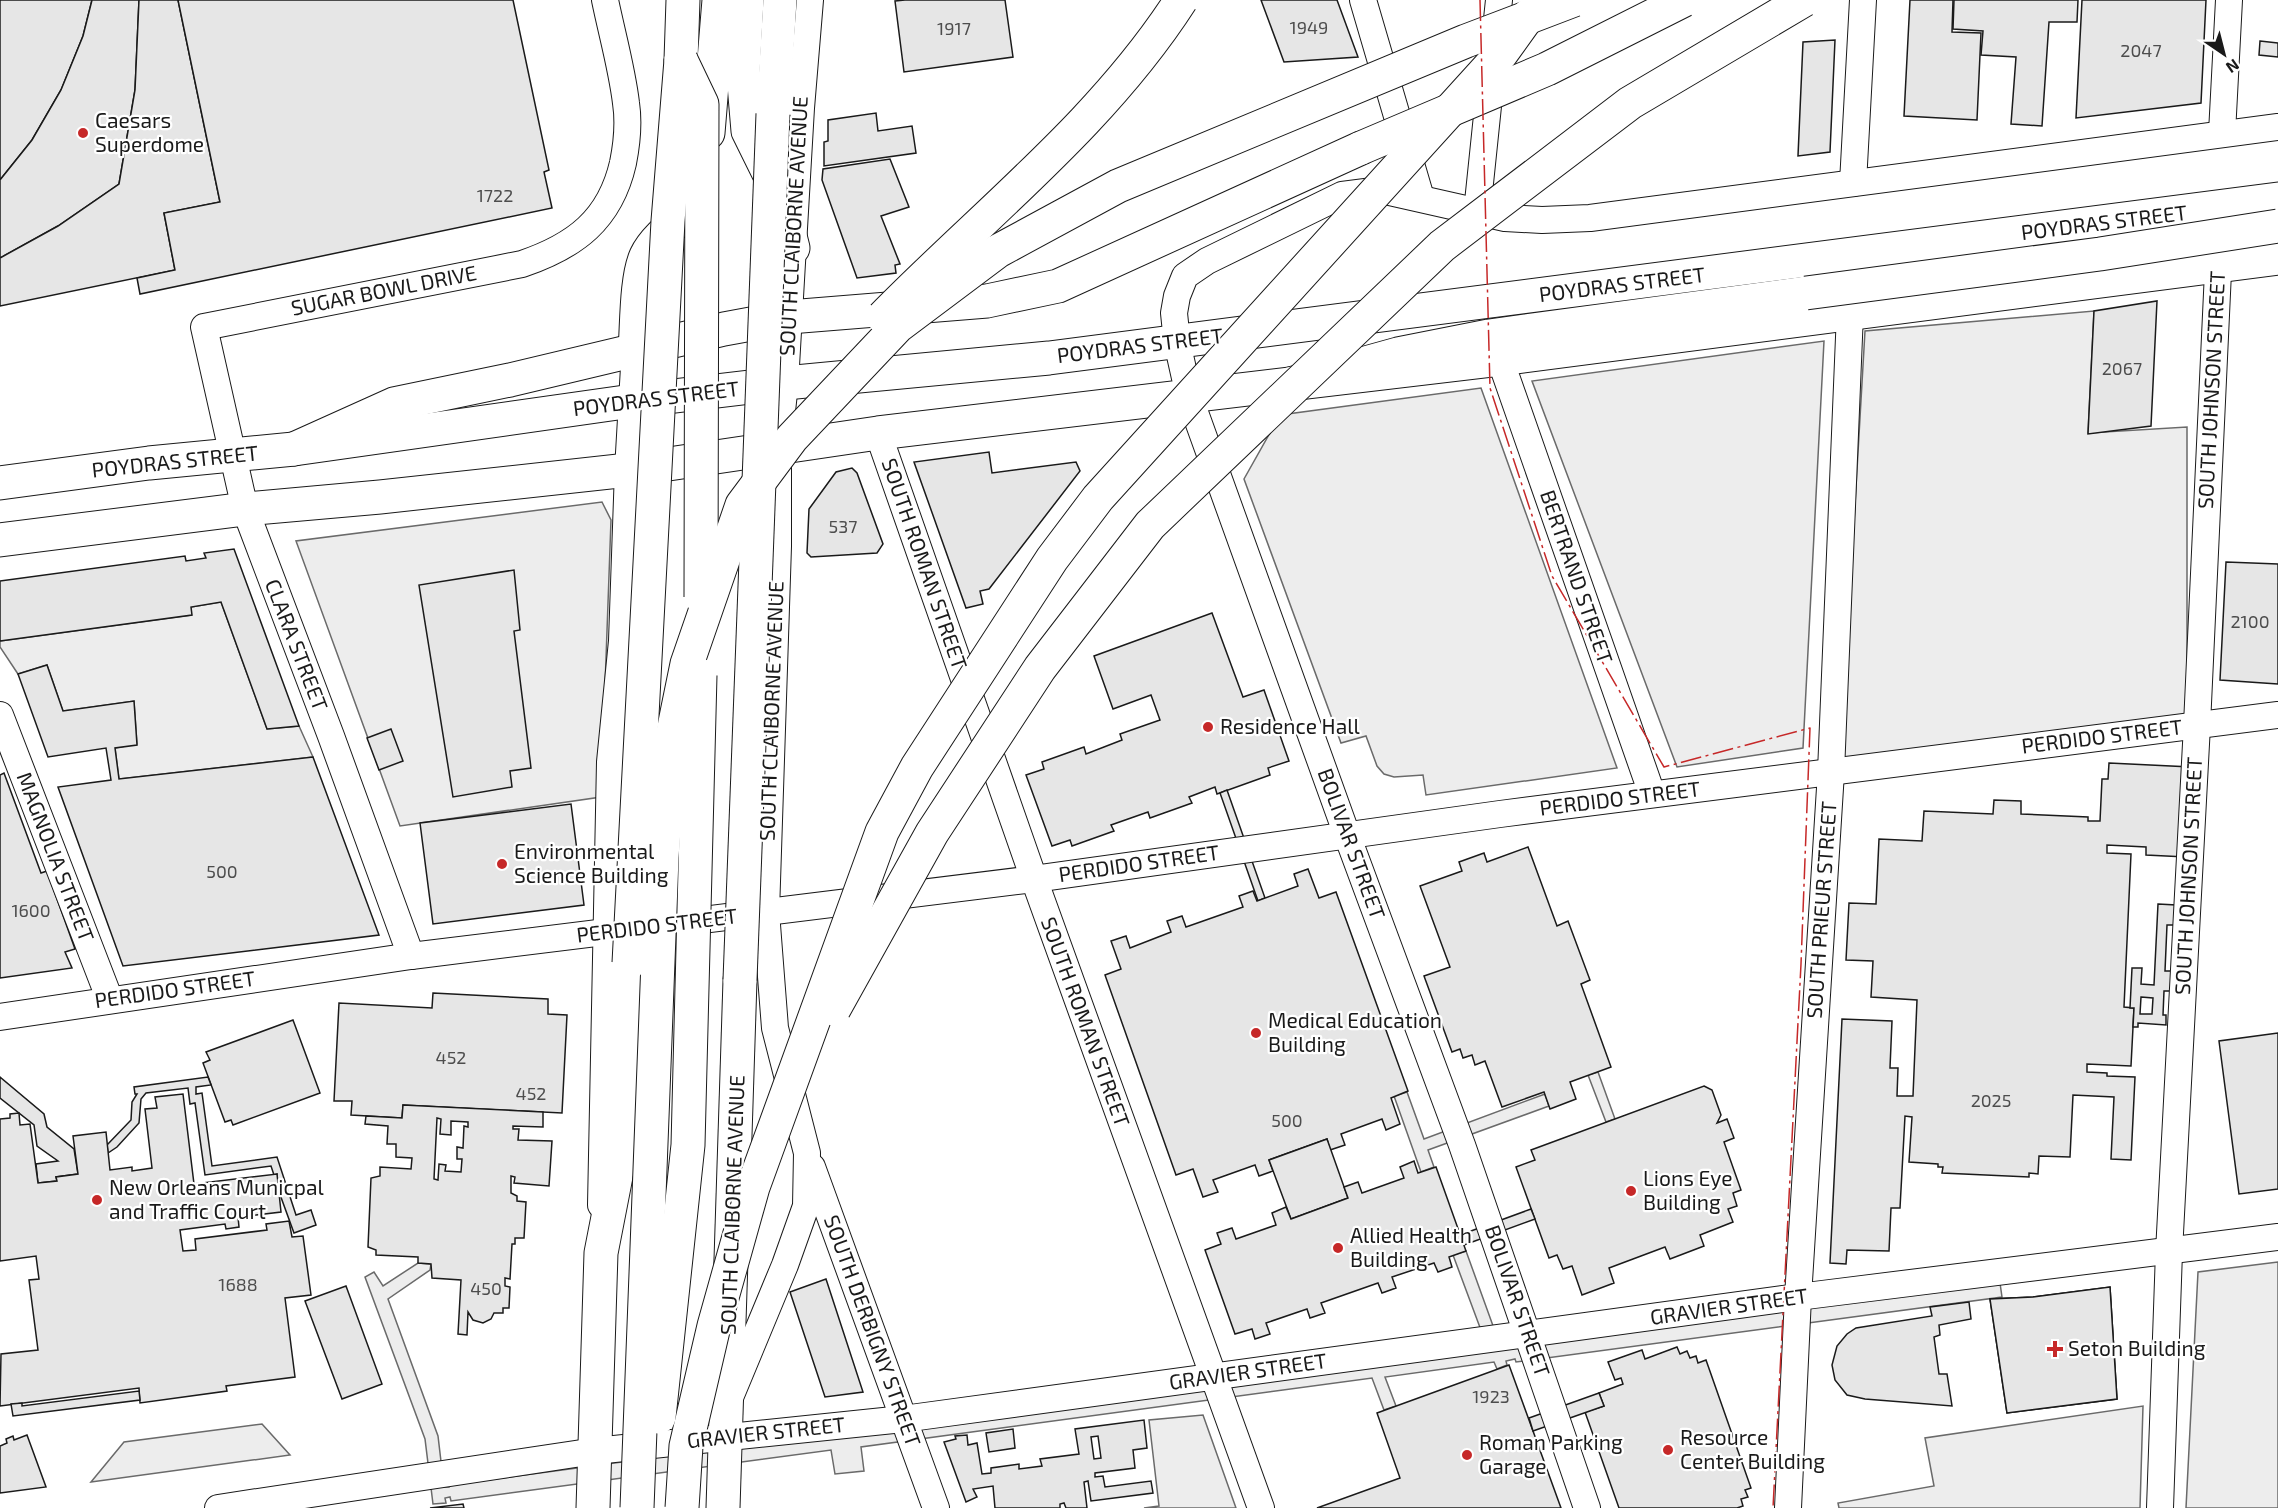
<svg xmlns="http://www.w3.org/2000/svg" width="2278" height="1508" font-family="'Exo 2',sans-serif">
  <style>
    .parking { fill: #ededed; stroke: #6a6a6a; stroke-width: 1.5 }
    .building { fill: #e6e6e6; stroke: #1a1a1a; stroke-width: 1.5; fill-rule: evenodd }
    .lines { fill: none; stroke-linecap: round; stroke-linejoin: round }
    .minor-casing { stroke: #1a1a1a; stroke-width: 28 }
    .major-casing { stroke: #1a1a1a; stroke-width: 35 }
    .highway-casing { stroke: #1a1a1a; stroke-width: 35 }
    .minor { stroke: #fff; stroke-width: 26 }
    .major { stroke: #fff; stroke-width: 33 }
    .highway { stroke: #fff; stroke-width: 33 }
    .major-bridge-casing { stroke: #1a1a1a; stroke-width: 35; stroke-linecap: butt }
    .highway-bridge-casing { stroke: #1a1a1a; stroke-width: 35; stroke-linecap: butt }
    .major-bridge { stroke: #fff; stroke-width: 33 }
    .highway-bridge { stroke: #fff; stroke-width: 33 }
    .power { stroke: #c62828; stroke-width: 1.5; stroke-dasharray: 21 4.5 3 4.5; stroke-linecap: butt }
    .poi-dot { fill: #c62828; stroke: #fff; stroke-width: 2 }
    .labels { text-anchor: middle; stroke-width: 4.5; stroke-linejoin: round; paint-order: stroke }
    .number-label { font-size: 18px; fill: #4d4d4d }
    .poi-label { font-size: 21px; fill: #1a1a1a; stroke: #fff; text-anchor: start }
    .street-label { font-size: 21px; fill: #1a1a1a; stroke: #fff }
  </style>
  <rect width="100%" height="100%" fill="#fff"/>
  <g class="parking">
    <polygon points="2094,311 2088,433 2187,427 2187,716 1840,765 1865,331"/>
    <polygon points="1824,341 1803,748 1677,767 1532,381"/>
    <polygon points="1481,388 1617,768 1426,795 1423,775 1394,777 1384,774 1377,766 1366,736 1341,743 1244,479 1280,415"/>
    <polygon points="602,502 611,520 601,797 400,826 296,541"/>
    <polygon points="221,602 267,729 299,726 313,757 119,779 115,748 137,744 134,701 63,711 47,665 18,674 0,647 0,641 191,615 191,607"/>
    <polygon points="1598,1072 1615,1119 1606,1122 1588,1075"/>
    <polygon points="1407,1092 1424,1139 1545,1094 1549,1106 1428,1150 1434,1167 1421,1172 1394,1096"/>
    <polygon points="1466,1251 1501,1348 2000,1283 2002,1297 1516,1362 1515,1359 1506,1361 1507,1365 1497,1369 1494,1362 1385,1377 1396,1406 1384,1410 1372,1378 861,1447 864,1471 835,1474 831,1450 451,1501 450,1497 445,1498 446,1503 433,1504 425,1439 365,1277 374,1272 383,1286 418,1263 431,1264 430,1270 388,1299 438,1436 444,1487 449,1487 449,1485 1470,1349 1488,1349 1453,1255"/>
    <polygon points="2278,1262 2278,1508 2186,1508 2198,1272"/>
    <polygon points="2143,1406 2140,1508 1839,1508 1838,1503 1934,1486 1925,1438"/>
    <polygon points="1203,1415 1236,1508 1144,1508 1159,1506 1149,1420"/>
    <polygon points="262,1424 290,1455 91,1482 124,1442"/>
  </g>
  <g class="building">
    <polygon points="0,0 92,0 83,36 61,90 32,140 0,180"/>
    <polygon points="92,0 139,0 135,90 119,184 58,226 0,258 0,180 32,140 61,90 83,36"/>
    <polygon points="139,0 178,0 220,202 164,213 175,270 0,306 0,258 58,226 119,184 135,90"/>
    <polygon points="178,0 513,0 549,170 544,172 552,208 140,294 137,278 175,270 164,213 220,202"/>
    <polygon points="905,0 1005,0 1013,57 904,72 895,1"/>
    <polygon points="1261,0 1337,0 1358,57 1284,62"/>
    <polygon points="1910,0 1953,0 1952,32 1981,33 1977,120 1904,116"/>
    <polygon points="1954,0 2078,0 2077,22 2049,22 2042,126 2011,124 2016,57 1981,55 1983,31 1953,29"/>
    <polygon points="2082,0 2206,0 2201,103 2076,118"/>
    <polygon points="1835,40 1830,152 1798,156 1803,42"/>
    <polygon points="2260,41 2278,43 2278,57 2259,55"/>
    <polygon points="876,113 878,131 912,126 916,153 824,166 824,142 828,141 828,120"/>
    <polygon points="890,159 909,207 881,216 900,264 895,265 896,273 857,278 822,180 823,169"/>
    <polygon points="2157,301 2151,426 2088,434 2094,311"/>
    <polygon points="989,452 992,473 1076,462 1080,471 989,589 980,591 983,604 966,608 914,462"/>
    <polygon points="852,468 857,473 883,544 877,553 811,557 807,553 809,509 836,472"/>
    <polygon points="234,549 299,726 267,729 221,602 191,607 192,615 0,641 0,581 185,556 186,561 206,558 204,553"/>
    <polygon points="2226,562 2278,564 2278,684 2220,680"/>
    <polygon points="514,570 520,630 514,631 531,768 510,771 512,787 453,797 419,585"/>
    <polygon points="1212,613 1243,697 1264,690 1289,761 1268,768 1270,775 1217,794 1215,787 1189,797 1192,803 1150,818 1148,812 1111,825 1114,831 1072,846 1070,840 1052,846 1026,775 1044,769 1042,762 1084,747 1086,754 1122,740 1120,734 1160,720 1151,695 1113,709 1094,656"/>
    <polygon points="47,665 63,711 134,701 137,745 115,748 119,779 313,757 379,935 123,966 58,787 111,780 106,748 48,757 18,674"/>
    <polygon points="391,729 403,761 379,770 367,738"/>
    <polygon points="2109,763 2191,767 2186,857 2146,855 2146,847 2107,845 2107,853 2131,854 2124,1007 2134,1008 2131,1066 2087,1064 2087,1072 2107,1073 2107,1076 2135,1077 2131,1160 2111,1159 2114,1097 2073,1095 2070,1157 2039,1156 2038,1174 2029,1173 2029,1177 1942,1173 1943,1167 1938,1167 1938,1164 1909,1162 1912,1117 1905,1116 1900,1208 1891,1208 1889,1251 1847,1250 1846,1264 1830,1263 1842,1019 1892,1021 1890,1068 1898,1068 1897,1096 1913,1096 1917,1000 1871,997 1873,961 1846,960 1849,903 1876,904 1879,839 1922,841 1924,811 1993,814 1994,800 2021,801 2021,814 2088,817 2088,821 2100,821 2102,779 2108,779"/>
    <polygon points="4,773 41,873 47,871 75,949 65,952 72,968 0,978 0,775"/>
    <polygon points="1227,790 1265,898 1258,901 1220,793"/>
    <polygon points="571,804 584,905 433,924 420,823"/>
    <polygon points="1528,847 1557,926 1568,921 1590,980 1581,984 1611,1067 1570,1082 1576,1099 1550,1109 1544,1092 1502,1107 1485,1061 1475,1065 1472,1055 1463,1058 1460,1049 1452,1052 1424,976 1450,967 1420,886 1462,871 1459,862 1484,853 1487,862"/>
    <polygon points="1308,869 1319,898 1336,892 1408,1091 1391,1098 1400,1124 1386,1130 1382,1119 1341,1134 1345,1145 1330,1150 1327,1139 1269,1160 1273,1171 1259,1176 1255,1165 1213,1180 1218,1192 1203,1197 1193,1169 1176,1175 1105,975 1121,969 1111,941 1126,936 1130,948 1171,932 1167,921 1182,916 1186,927 1243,907 1239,896 1253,891 1257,901 1298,886 1294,874"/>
    <path d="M 2158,904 L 2176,905 L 2175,925 L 2167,925 L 2165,971 L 2173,971 L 2172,991 L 2164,991 L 2163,1015 L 2166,1015 L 2166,1025 L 2138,1023 L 2138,1027 L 2133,1027 L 2134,1008 L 2130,1008 L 2132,968 L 2142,968 L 2141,984 L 2154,985 ZM 2141,997 L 2153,998 L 2152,1014 L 2140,1014 Z"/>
    <polygon points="433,993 548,999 548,1014 567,1015 562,1113 403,1105 402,1118 351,1115 352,1101 334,1101 339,1003 432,1008"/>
    <polygon points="293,1020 320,1093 233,1125 231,1120 225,1122 203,1063 210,1060 206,1052"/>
    <polygon points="2278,1033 2278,1189 2239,1194 2219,1041"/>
    <polygon points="0,1077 44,1114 47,1127 74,1149 78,1174 56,1177 57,1181 38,1183 36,1164 58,1161 37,1146 34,1125 0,1098"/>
    <polygon points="208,1077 211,1085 196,1087 196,1094 202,1093 212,1166 277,1157 296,1215 311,1210 316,1225 294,1233 278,1189 277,1174 274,1175 271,1166 205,1175 195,1103 190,1104 188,1088 146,1093 141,1099 139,1123 117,1147 108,1153 107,1145 131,1120 132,1102 137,1094 135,1094 134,1087"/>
    <polygon points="1704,1086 1712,1090 1721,1115 1717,1123 1727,1119 1734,1138 1724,1142 1741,1190 1733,1193 1737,1206 1728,1209 1733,1222 1700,1235 1704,1246 1670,1259 1665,1247 1609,1268 1614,1283 1582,1295 1572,1266 1563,1269 1557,1255 1549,1258 1516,1167 1535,1160 1531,1150"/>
    <polygon points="183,1094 194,1184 277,1174 281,1212 238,1217 239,1227 226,1229 225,1224 180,1230 183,1251 196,1250 195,1239 267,1230 266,1224 289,1221 292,1237 303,1236 311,1295 285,1298 295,1377 226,1386 227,1391 140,1403 139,1388 0,1406 1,1354 38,1350 29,1280 39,1279 36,1256 0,1261 0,1119 10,1118 10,1114 19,1113 20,1125 30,1124 38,1183 57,1181 56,1177 78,1174 73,1136 106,1132 110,1170 132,1167 132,1171 152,1168 145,1109 157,1108 155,1097"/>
    <path d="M 403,1105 L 543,1112 L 543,1127 L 513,1126 L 513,1129 L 519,1129 L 518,1140 L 552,1141 L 549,1186 L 514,1183 L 515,1177 L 511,1176 L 511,1193 L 517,1196 L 517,1201 L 526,1202 L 524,1238 L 515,1238 L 515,1244 L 512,1244 L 510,1279 L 505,1278 L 505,1286 L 510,1287 L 509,1308 L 503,1308 L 503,1313 L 494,1313 L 491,1319 L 483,1323 L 473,1320 L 468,1312 L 467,1335 L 458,1334 L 461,1280 L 432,1278 L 431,1264 L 418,1263 L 418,1257 L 376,1255 L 376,1250 L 368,1247 L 371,1178 L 380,1176 L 380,1167 L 411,1169 L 412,1158 L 396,1157 L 396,1144 L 387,1144 L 388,1126 L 365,1124 L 366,1116 L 402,1118 ZM 437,1118 L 441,1119 L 440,1134 L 451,1135 L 451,1121 L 468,1122 L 468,1127 L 464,1126 L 463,1148 L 457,1147 L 457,1159 L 462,1159 L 461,1172 L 445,1171 L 446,1165 L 439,1164 L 438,1180 L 434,1179 Z"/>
    <polygon points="1327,1139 1348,1198 1291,1219 1269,1160"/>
    <polygon points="1414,1161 1418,1173 1436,1167 1466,1251 1449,1257 1452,1267 1438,1272 1434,1263 1392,1277 1396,1288 1382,1293 1378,1283 1321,1303 1325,1313 1310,1318 1307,1309 1266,1323 1270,1334 1255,1339 1252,1329 1235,1334 1205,1250 1221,1244 1217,1233 1232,1228 1236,1239 1276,1225 1272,1213 1286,1207 1291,1219 1348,1198 1344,1187 1358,1182 1362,1193 1404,1178 1400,1167"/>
    <polygon points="1531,1209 1535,1219 1464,1245 1460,1235"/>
    <polygon points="826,1279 863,1392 825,1397 790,1292"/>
    <polygon points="346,1286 382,1384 342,1399 305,1301"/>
    <polygon points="2110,1287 2117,1399 2007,1413 1990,1299 2033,1297"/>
    <polygon points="2110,1287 2117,1399 2007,1413 1990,1299 2033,1297"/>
    <polygon points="1969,1302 1971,1319 1939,1325 1940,1335 1934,1337 1939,1374 1947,1374 1952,1406 1865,1399 1847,1395 1835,1380 1832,1365 1837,1346 1847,1334 1856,1328 1932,1316 1930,1307"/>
    <polygon points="1677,1347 1680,1354 1687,1351 1690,1358 1696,1356 1698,1363 1706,1360 1751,1488 1745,1490 1748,1497 1741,1499 1743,1506 1737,1508 1619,1508 1585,1412 1604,1406 1599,1393 1623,1384 1621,1378 1615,1380 1608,1362 1642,1350 1645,1359"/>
    <polygon points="1509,1365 1561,1508 1317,1508 1400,1478 1377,1413"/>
    <polygon points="139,1391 140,1400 13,1416 11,1404 22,1403 22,1406"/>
    <polygon points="1599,1393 1604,1406 1533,1431 1529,1418"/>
    <path d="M 1144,1420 L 1147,1448 L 1133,1450 L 1135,1468 L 1095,1473 L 1095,1477 L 1103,1476 L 1105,1487 L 1151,1481 L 1153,1493 L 1091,1501 L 1088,1481 L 1084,1482 L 1087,1508 L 1066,1508 L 1064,1503 L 1060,1504 L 1060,1508 L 995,1508 L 993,1486 L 973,1489 L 977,1497 L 966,1502 L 944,1442 L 956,1439 L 955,1436 L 967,1435 L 968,1445 L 977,1443 L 982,1474 L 991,1473 L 991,1468 L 1019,1464 L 1019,1469 L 1042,1466 L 1040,1459 L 1079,1454 L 1075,1429 ZM 1098,1436 L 1101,1458 L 1094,1459 L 1091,1437 Z"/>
    <polygon points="1013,1429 1015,1448 989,1452 986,1433"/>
    <polygon points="27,1435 46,1487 0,1493 0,1446 7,1443 6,1439 13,1436 14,1440"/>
    <polygon points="463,1504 464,1508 430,1508"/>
  </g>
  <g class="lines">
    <g class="minor-casing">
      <g id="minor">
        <polyline points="1363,0 1421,198"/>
        <polyline points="2222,133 2229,0"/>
        <polyline points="1853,183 1863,0"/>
        <polyline points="1477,212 1499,0"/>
        <polyline points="1500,359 1652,794"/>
        <polyline points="878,433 1034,879 1261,1508"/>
        <polyline points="0,715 110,1000"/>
        <path d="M 411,956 L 331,736 L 245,509 L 204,327 L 522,264 C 575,246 610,220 623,163 C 627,143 629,123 626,103 C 622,69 612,34 605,0"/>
        <polyline points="0,1017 411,956 1034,879 1500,814 2278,715"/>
        <polyline points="812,1167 936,1508"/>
        <polyline points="601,1205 610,762 622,641 628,470 635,350"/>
        <polyline points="731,1395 785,1265 806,1206 807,1153 775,1028 766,912 778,546 778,449 785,383 801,108 810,0"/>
        <polyline points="218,1508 595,1451 903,1419 1798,1297 2278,1237"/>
        <polyline points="1587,1508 1462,1145 1347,835 1189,396 1177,342 1174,313 1177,296 1185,276 1207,261 1342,195 1381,190 1505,218 1542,220 1590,218 2278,127"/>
        <polyline points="1788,1508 1798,1297 1831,772 1850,313"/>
        <polyline points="2160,1508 2169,1252 2197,725 2219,250"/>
      </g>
    </g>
    <g class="major-casing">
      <g id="major">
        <polyline points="747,0 743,72 748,131 780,196 793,248"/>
        <polyline points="681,60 683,0"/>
        <polyline points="773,114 780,0"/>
        <polyline points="708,133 719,0"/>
        <path d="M 635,350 C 637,325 636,278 646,256 C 653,241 669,228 681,218"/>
        <polyline points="0,483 149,463 294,449 632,401 785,383 1049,358 2278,199"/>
        <polyline points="0,540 245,509 380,497 628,470 878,433 1500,359 2278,258"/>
        <polyline points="593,1508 601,1253 617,1171 629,963"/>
        <polyline points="723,1508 740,980"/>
      </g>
    </g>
    <g class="highway-casing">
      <g id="highway">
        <polyline points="1290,384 1398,354 1489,336 1806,293"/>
        <polyline points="294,449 394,404 510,380 724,329 789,317 987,301 1058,286 1361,148"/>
      </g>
    </g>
    <use href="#minor" class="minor"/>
    <use href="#major" class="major"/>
    <use href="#highway" class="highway"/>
    <g class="major-bridge-casing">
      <g id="major-bridge">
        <polyline points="629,963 668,221 681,60"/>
        <polyline points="740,980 773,114"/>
      </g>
    </g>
    <g class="highway-bridge-casing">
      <g id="highway-bridge">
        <polyline points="681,60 702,104 701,597"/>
        <polyline points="1361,148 1547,69 1684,0"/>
        <polyline points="1806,293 2100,254 2278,226"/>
        <path d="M 883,317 C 984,214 1102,123 1181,0"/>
        <polyline points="834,1009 932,833 1040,668 1150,525 1442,246 1630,103 1804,0"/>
        <polyline points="659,1417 688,1145 700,675"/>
        <polyline points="637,1508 662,857 670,747 687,664 742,505 792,438 898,326 998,251 1118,186 1466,41 1574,0"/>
        <polyline points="682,1508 686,1446 714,1326 753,1187 882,832 917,767 1052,559 1098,498 1501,54 1529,15"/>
      </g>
    </g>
    <use href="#major-bridge" class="major-bridge"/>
    <use href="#highway-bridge" class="highway-bridge"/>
    <polyline class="power" points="1480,0 1490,388 1552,576 1664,767 1810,728 1801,964 1773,1508"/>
  </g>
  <g class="poi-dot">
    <circle cx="83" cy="133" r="6"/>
    <circle cx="1208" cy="727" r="6"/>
    <circle cx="502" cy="864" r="6"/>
    <circle cx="1256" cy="1033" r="6"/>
    <circle cx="1631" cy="1191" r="6"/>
    <circle cx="97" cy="1200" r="6"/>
    <circle cx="1338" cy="1248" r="6"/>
    <path d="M2052 1340h6v6h6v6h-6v6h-6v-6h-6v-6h6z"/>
    <circle cx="1668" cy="1450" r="6"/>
    <circle cx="1467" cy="1455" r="6"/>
  </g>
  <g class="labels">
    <g class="number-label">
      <text x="1309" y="34">1949</text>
      <text x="954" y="35">1917</text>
      <text x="2141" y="57">2047</text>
      <text x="495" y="202">1722</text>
      <text x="2122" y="375">2067</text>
      <text x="843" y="533">537</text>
      <text x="2250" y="628">2100</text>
      <text x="222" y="878">500</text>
      <text x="31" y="917">1600</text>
      <text x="451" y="1064">452</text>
      <text x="531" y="1100">452</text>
      <text x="1991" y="1107">2025</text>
      <text x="1287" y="1127">500</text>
      <text x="238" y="1291">1688</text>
      <text x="486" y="1295">450</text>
      <text x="1491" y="1403">1923</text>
    </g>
    <g class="poi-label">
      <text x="95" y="128">Caesars<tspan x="95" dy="24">Superdome</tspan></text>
      <text x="1220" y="734">Residence Hall</text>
      <text x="514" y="859">Environmental<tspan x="514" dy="24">Science Building</tspan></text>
      <text x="1268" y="1028">Medical Education<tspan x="1268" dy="24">Building</tspan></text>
      <text x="1643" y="1186">Lions Eye<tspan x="1643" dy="24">Building</tspan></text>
      <text x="109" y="1195">New Orleans Municpal<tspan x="109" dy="24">and Traffic Court</tspan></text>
      <text x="1350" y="1243">Allied Health<tspan x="1350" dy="24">Building</tspan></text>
      <text x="2068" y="1356">Seton Building</text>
      <text x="1680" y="1445">Resource<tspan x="1680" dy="24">Center Building</tspan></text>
      <text x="1479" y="1450">Roman Parking<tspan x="1479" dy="24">Garage</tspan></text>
    </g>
    <g class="street-label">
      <text transform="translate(2104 223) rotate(-7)" y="7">POYDRAS STREET</text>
      <text transform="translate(794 226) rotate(-87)" y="7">SOUTH CLAIBORNE AVENUE</text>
      <text transform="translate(1622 285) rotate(-7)" y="7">POYDRAS STREET</text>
      <text transform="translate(384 291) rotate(-11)" y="7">SUGAR BOWL DRIVE</text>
      <text transform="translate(1140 346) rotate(-7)" y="7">POYDRAS STREET</text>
      <text transform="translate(2212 390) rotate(-87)" y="7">SOUTH JOHNSON STREET</text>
      <text transform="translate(656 399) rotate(-7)" y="7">POYDRAS STREET</text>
      <text transform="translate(175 462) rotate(-6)" y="7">POYDRAS STREET</text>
      <text transform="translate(924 564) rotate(71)" y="7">SOUTH ROMAN STREET</text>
      <text transform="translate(1576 577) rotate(71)" y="7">BERTRAND STREET</text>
      <text transform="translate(296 645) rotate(69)" y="7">CLARA STREET</text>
      <text transform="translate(772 711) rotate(-88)" y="7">SOUTH CLAIBORNE AVENUE</text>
      <text transform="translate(2102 737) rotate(-7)" y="7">PERDIDO STREET</text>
      <text transform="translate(1620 799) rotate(-7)" y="7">PERDIDO STREET</text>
      <text transform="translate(1351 844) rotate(70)" y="7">BOLIVAR STREET</text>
      <text transform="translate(55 857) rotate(69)" y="7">MAGNOLIA STREET</text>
      <text transform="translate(1139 864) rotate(-8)" y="7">PERDIDO STREET</text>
      <text transform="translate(2189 876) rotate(-87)" y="7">SOUTH JOHNSON STREET</text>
      <text transform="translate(1822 910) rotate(-86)" y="7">SOUTH PRIEUR STREET</text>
      <text transform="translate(657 926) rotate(-7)" y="7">PERDIDO STREET</text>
      <text transform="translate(175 990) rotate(-8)" y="7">PERDIDO STREET</text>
      <text transform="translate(1085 1022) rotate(70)" y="7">SOUTH ROMAN STREET</text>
      <text transform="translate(733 1205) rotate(-88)" y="7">SOUTH CLAIBORNE AVENUE</text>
      <text transform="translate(1517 1301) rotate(71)" y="7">BOLIVAR STREET</text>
      <text transform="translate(1729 1307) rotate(-8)" y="7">GRAVIER STREET</text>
      <text transform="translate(872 1331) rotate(70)" y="7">SOUTH DERBIGNY STREET</text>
      <text transform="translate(1248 1372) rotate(-8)" y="7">GRAVIER STREET</text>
      <text transform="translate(766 1433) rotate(-6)" y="7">GRAVIER STREET</text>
    </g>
  </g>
  <g transform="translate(2224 54) rotate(145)" stroke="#ffffff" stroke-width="4.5" paint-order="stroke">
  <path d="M0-4.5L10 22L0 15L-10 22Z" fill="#1a1a1a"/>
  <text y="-9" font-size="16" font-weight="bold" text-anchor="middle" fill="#1a1a1a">N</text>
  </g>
</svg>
